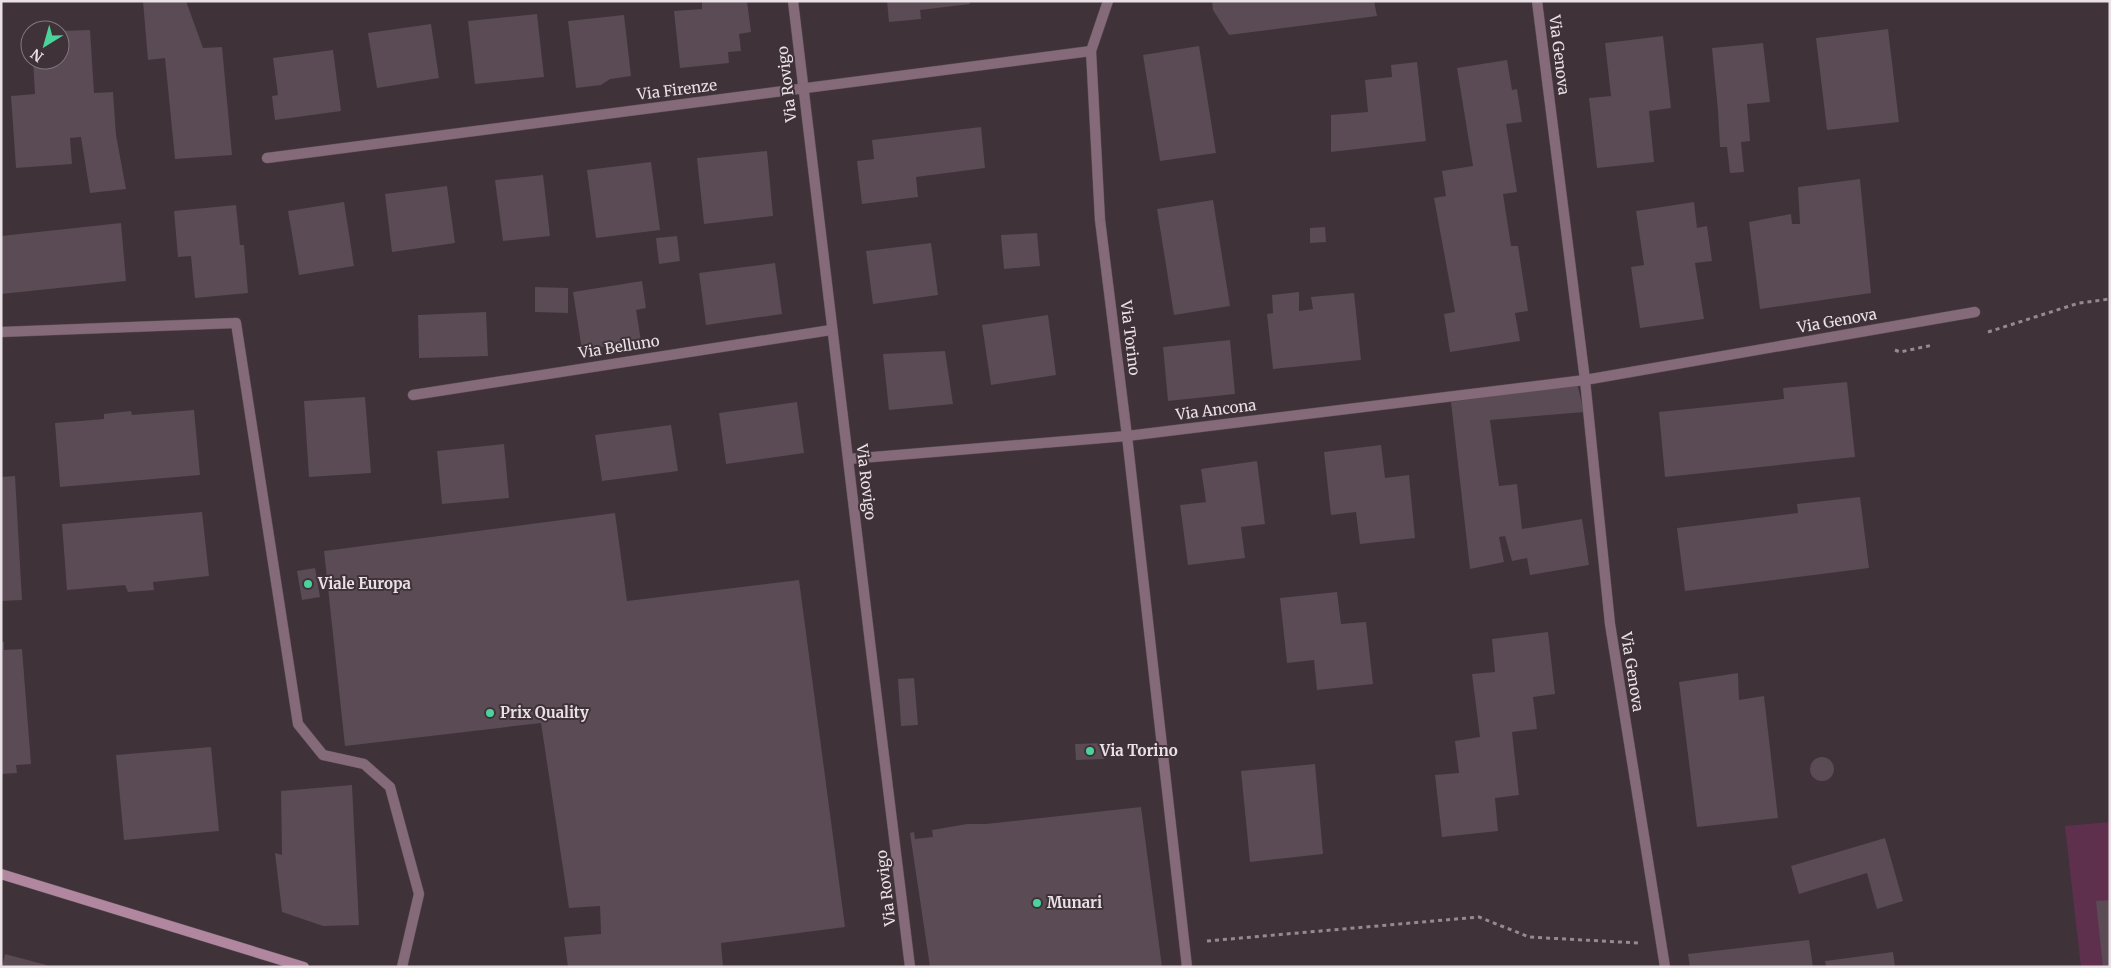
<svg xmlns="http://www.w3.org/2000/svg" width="2111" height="968" font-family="Merriweather,serif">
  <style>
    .pitch { fill: #5f304e }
    .building { fill: #5a4b54 }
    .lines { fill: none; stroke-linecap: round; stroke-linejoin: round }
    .lane-casing { stroke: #5a4e55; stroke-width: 11 }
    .street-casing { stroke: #5a4e55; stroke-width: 11 }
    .secondary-casing { stroke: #5a4e55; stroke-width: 11 }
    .path { stroke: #958a90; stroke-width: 3; stroke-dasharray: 4 4; stroke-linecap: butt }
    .lane { stroke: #856a7a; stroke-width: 10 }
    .street { stroke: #856a7a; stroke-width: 10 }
    .secondary { stroke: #b0879f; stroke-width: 10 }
    .poi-dot { fill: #4ad49c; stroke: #3f3239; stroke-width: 2 }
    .labels { text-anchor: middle; stroke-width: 4; stroke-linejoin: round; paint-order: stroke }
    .street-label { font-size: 15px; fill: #eae1e6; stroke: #3f3239 }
    .poi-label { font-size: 15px; font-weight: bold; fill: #eae1e6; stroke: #3f3239; text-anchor: start }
  </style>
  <rect width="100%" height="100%" fill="#3f3239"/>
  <polygon class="pitch" points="2110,822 2110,967 2081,967 2065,826"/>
  <g class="building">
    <polygon points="143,1 186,1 203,48 222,47 232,155 175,159 165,58 148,60"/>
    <polygon points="702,1 747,1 751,32 739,34 741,51 728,52 729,63 680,68 674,11 702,9"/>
    <polygon points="887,1 970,1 970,4 920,10 921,19 889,22"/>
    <polygon points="1212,1 1374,1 1377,16 1229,35 1213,10"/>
    <polygon points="537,14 544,77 475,84 468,21"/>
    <polygon points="624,15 631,76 610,79 601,85 576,88 568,21"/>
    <polygon points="431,24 439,78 377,88 368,33"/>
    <polygon points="1888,29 1899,122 1827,130 1816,38"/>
    <polygon points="90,30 94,93 113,92 116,135 126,189 90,193 81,137 70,138 72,164 16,168 11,96 35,94 33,60 60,60 60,31"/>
    <polygon points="1663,36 1671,108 1649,111 1654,162 1597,168 1589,98 1611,96 1605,43"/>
    <polygon points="1763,43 1770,102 1747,104 1750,141 1741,142 1744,172 1730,173 1727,147 1720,147 1718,111 1712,48"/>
    <polygon points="1199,46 1216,153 1160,161 1143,55"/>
    <polygon points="333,50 341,111 275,120 272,96 278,95 273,58"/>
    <polygon points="1507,60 1512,90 1517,89 1522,122 1506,124 1517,192 1503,194 1511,246 1518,246 1528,311 1515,313 1520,341 1450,352 1444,314 1455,312 1434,198 1446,196 1442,171 1473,166 1457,68"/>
    <polygon points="1417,62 1426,141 1331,152 1331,115 1368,112 1365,80 1392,77 1391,65"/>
    <polygon points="981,127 985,168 916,177 918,197 862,204 857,161 874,159 872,140"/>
    <polygon points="767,151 773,216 704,224 697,158"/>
    <polygon points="651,162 660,230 596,238 587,170"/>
    <polygon points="543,175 550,236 503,241 495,180"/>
    <polygon points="1860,179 1871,293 1760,309 1749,222 1791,214 1792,224 1800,224 1798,187"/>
    <polygon points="447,186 455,243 392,252 385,194"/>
    <polygon points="1213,200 1230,306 1174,315 1157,209"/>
    <polygon points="344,202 354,266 299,275 288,211"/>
    <polygon points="1694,202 1697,228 1707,226 1712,261 1695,263 1704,319 1640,328 1631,267 1644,265 1636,211"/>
    <polygon points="236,205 240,245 244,245 248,293 195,298 191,256 178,257 174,211"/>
    <polygon points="121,223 126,281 1,294 1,236"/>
    <polygon points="1325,227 1326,242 1310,243 1310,228"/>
    <polygon points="1037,233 1040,266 1004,269 1001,235"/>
    <polygon points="677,236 680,261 659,264 656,238"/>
    <polygon points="931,243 938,295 873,304 866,251"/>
    <polygon points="775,263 782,314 706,325 699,273"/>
    <polygon points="642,281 646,308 636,310 641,341 582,350 573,292"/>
    <polygon points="535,287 568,288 568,313 535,312"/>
    <polygon points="1299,292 1299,311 1313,309 1311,297 1354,293 1361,360 1273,369 1267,314 1273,313 1272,295"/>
    <polygon points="486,312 488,356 419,358 418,315"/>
    <polygon points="1048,315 1056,375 991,385 982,325"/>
    <polygon points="1230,340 1235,394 1168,401 1163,347"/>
    <polygon points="945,351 953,404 889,410 883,354"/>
    <polygon points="1847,382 1855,457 1665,477 1659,412 1784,399 1783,388"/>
    <polygon points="1577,383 1584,412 1490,420 1499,486 1517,484 1522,529 1582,519 1589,565 1530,575 1527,558 1512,561 1505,536 1499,537 1504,562 1470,569 1451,402"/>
    <polygon points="365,397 371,473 309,477 304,401"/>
    <polygon points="797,402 804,453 726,464 719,413"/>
    <polygon points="194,410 200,475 60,487 55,423 104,419 104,414 112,413 131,411 132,415"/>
    <polygon points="671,425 678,471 602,481 595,435"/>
    <polygon points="504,444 509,498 442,504 437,451"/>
    <polygon points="1381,445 1385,478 1409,475 1415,538 1360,544 1356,512 1331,515 1324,452"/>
    <polygon points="1257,461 1265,524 1241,527 1245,558 1188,565 1180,505 1206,502 1201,469"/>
    <polygon points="15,476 22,600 1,601 1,477"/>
    <polygon points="1860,497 1869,568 1685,591 1677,528 1798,513 1797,504"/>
    <polygon points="202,512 209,576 153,582 154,590 128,592 125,585 67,590 62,524"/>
    <polygon points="615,513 627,601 799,580 845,927 721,943 723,967 568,967 564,937 601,934 600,906 569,908 541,723 345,746 324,551"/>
    <polygon points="315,568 320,597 302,600 297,571"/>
    <polygon points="1337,592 1341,624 1366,622 1373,684 1317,690 1314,660 1287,663 1280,598"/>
    <polygon points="1548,632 1555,694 1533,697 1537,729 1512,732 1519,795 1495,798 1498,831 1442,837 1435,775 1459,773 1455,741 1480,737 1472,674 1495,672 1492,639"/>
    <polygon points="1,642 4,642 4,650 22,649 31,764 16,765 17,773 1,774"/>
    <polygon points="1738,673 1739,700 1764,696 1778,818 1697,827 1679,682"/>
    <polygon points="914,678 918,725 901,726 898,679"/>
    <polygon points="1104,743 1104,759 1076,760 1075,744"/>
    <polygon points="211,747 219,831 124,840 116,755"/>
    <circle cx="1822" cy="769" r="12"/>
    <polygon points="1315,764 1323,854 1250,862 1241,771"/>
    <polygon points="352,785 359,925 323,926 282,912 275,853 282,855 281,791"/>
    <polygon points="1141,807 1162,967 930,967 910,833 914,832 915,839 933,837 932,830 967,824 986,824"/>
    <polygon points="1885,838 1903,901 1877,909 1867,873 1799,894 1791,866"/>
    <polygon points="2110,900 2110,967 2103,967 2096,901"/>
    <polygon points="1809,940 1813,967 1690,967 1688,954"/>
    <polygon points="1893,952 1895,967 1826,967 1825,961"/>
    <polygon points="5,954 50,966 50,967 2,967"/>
  </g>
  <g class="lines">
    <g class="lane-casing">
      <polyline id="lane" points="1,332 236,323 298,724 323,755 364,764 390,787 419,894 402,967"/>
    </g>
    <g class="street-casing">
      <g id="street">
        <path d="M 793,1 C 829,323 871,645 910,967"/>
        <polyline points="1108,1 1091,51 1100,220 1127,436 1187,967"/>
        <polyline points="1537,1 1585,380 1610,624 1665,967"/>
        <polyline points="267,158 1091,51"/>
        <polyline points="413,395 831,330"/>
        <polyline points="849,459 1127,436 1585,380 1975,312"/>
      </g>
    </g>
    <g class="secondary-casing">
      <polyline id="secondary" points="1,874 304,967"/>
    </g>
    <g class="path">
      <polyline points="1988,332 2079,303 2110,299"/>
      <polyline points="1895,350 1900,352 1933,345"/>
      <polyline points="1207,941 1479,917 1529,937 1638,943"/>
    </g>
    <use href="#lane" class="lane"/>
    <use href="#street" class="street"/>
    <use href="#secondary" class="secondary"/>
  </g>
  <g class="poi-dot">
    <circle cx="308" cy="584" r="5"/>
    <circle cx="490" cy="713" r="5"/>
    <circle cx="1090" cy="751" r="5"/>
    <circle cx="1037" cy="903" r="5"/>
  </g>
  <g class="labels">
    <g class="street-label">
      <text transform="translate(1559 55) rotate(83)" y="5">Via Genova</text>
      <text transform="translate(787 84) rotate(-97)" y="5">Via Rovigo</text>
      <text transform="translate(677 90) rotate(-7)" y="5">Via Firenze</text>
      <text transform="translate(1837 321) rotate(-10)" y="5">Via Genova</text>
      <text transform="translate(1130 338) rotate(83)" y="5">Via Torino</text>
      <text transform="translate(619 347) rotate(-9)" y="5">Via Belluno</text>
      <text transform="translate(1216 410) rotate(-7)" y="5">Via Ancona</text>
      <text transform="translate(866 482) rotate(83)" y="5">Via Rovigo</text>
      <text transform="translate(1632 672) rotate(81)" y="5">Via Genova</text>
      <text transform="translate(886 888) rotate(-97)" y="5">Via Rovigo</text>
    </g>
    <g class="poi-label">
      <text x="318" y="589">Viale Europa</text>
      <text x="500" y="718">Prix Quality</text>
      <text x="1100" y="756">Via Torino</text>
      <text x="1047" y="908">Munari</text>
    </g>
  </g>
  <rect width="2111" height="968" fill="none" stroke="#eae1e6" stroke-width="5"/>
  <g transform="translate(45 45) rotate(217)"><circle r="24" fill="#3f3239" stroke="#83787e"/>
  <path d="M0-4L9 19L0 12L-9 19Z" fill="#4ad49c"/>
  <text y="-8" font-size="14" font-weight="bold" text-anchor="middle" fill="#eae1e6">N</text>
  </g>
</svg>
